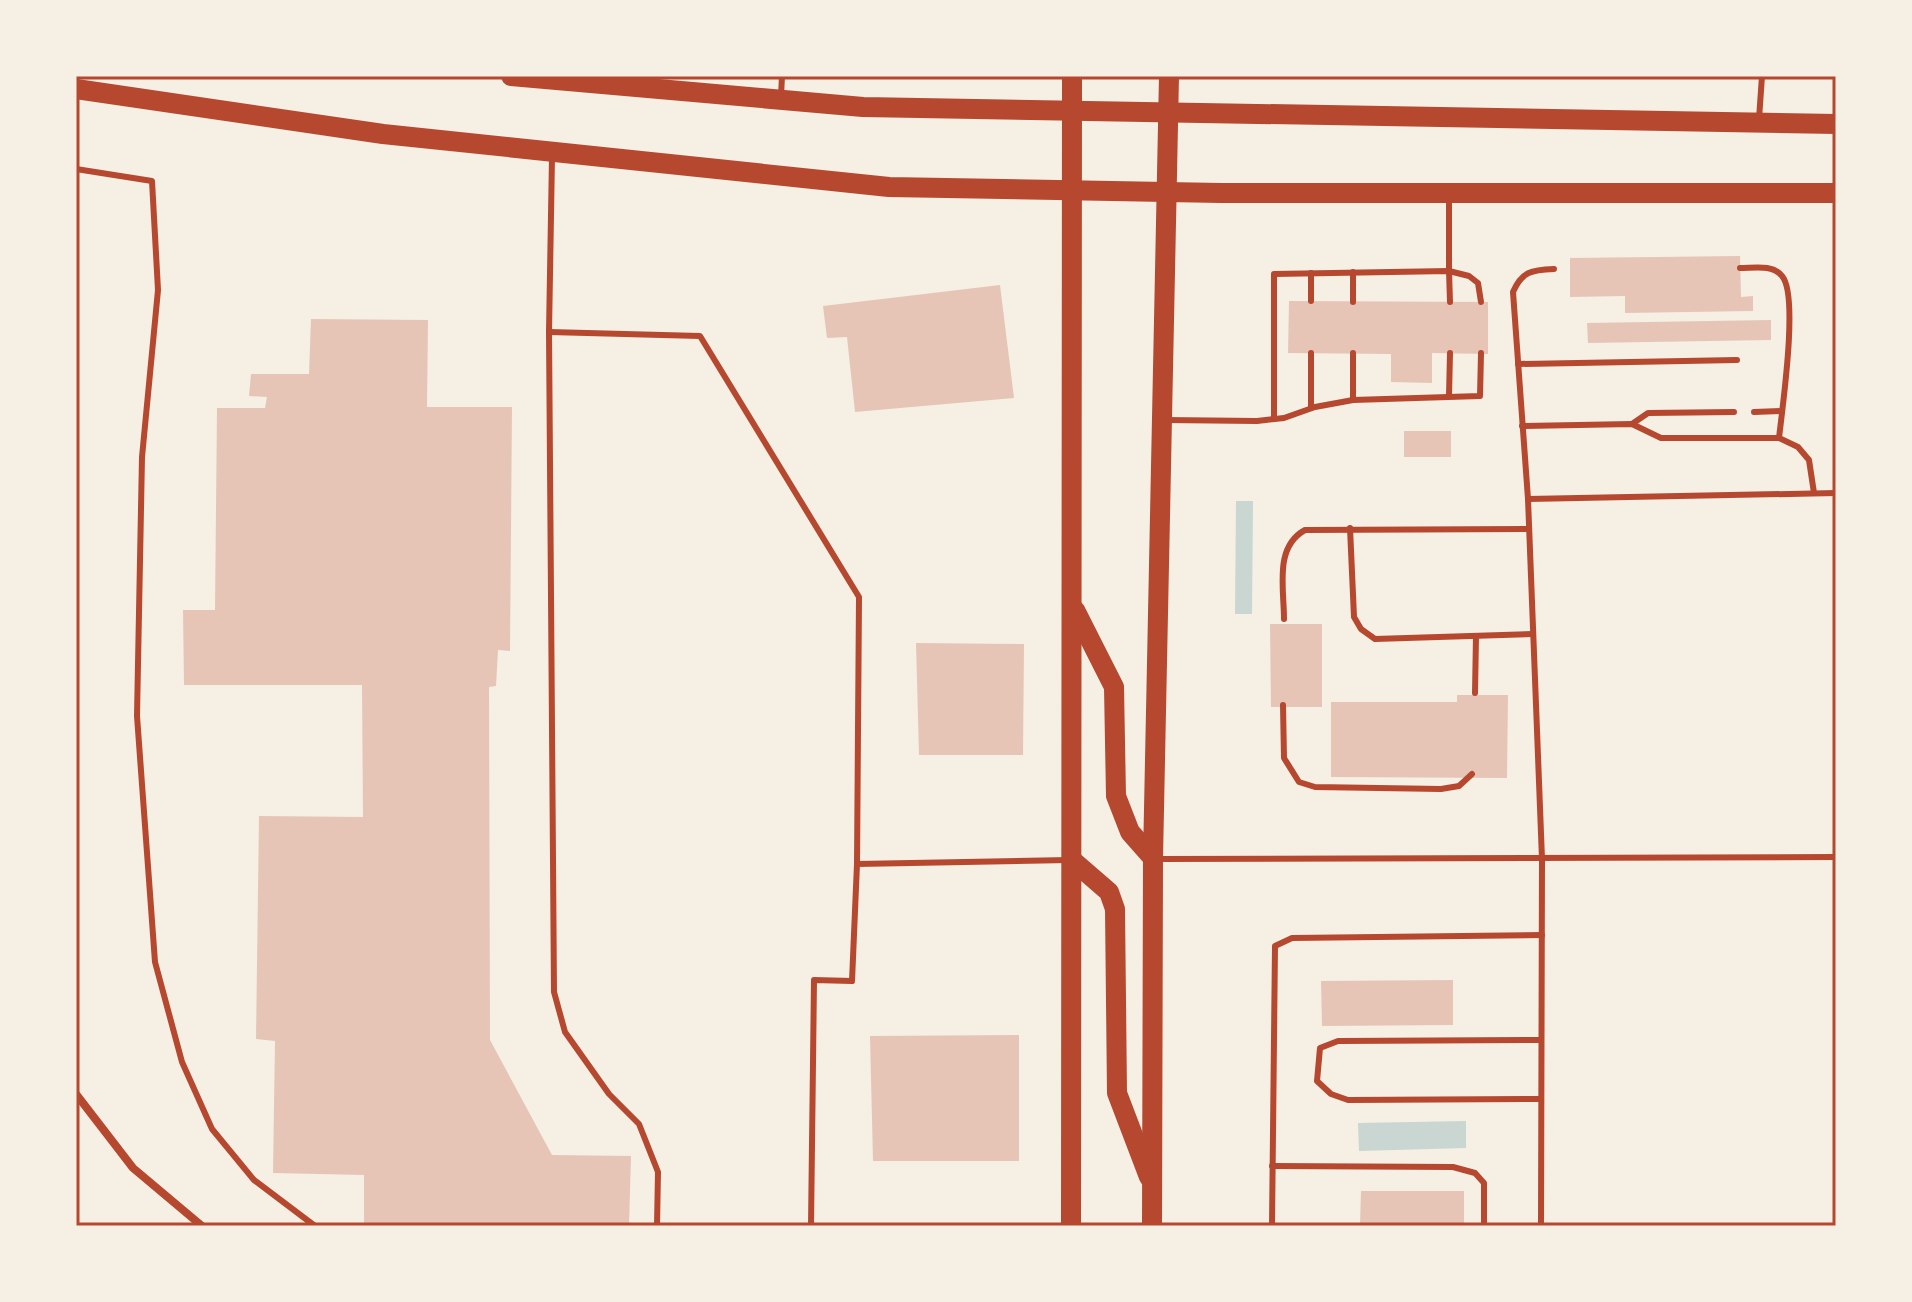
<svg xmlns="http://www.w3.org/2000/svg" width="1912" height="1302" font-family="Jost,sans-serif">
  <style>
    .water { fill: #c9d6d2 }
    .building { fill: #e6c5b7 }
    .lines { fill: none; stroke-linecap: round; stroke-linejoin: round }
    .service { stroke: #b5482f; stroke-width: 6 }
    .minor { stroke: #b5482f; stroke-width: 8 }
    .primary { stroke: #b5482f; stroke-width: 20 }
    .neatline { fill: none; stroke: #b5482f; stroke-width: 3 }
  </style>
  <rect width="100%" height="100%" fill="#f6efe4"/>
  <g class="water">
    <polygon points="1236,501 1253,501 1252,614 1235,614"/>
    <polygon points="1466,1121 1466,1148 1359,1151 1358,1123"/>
  </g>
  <g class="building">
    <polygon points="1740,256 1741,297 1753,296 1753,311 1625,313 1625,296 1570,297 1570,258"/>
    <polygon points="1000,285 1014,398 855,412 847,337 827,338 823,306"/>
    <polygon points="1289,301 1488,302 1488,354 1432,353 1432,383 1391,382 1391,354 1288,353"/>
    <polygon points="311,319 428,320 427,407 512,407 510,651 498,650 496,686 489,687 490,1040 552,1155 631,1156 629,1226 364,1226 364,1175 273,1173 275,1041 256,1039 259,816 363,817 362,685 184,685 183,610 215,610 217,408 265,408 267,397 249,396 251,374 309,374"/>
    <polygon points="1771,320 1771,340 1588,343 1587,323"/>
    <rect x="1404" y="431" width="47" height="26"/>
    <polygon points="1270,624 1322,624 1322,707 1271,707"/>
    <polygon points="916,643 1024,644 1023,755 919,755"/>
    <polygon points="1457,695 1508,695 1507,778 1331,777 1331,702 1457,702"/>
    <polygon points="1453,980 1453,1025 1322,1026 1321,981"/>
    <polygon points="1019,1035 1019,1161 873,1161 870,1036"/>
    <polygon points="1361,1191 1464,1191 1464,1226 1360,1226"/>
  </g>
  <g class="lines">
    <g class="service">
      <polyline points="781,96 782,76"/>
      <polyline points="1759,119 1762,76"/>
      <polyline points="552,157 549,332 554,992 565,1032 609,1094 639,1124 658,1172 657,1226"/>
      <polyline points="76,169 152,181 158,290 142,457 137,716 155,962 182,1062 212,1129 254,1180 315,1226"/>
      <polyline points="1449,197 1449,271 1469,276 1478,283 1481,302"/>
      <path d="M 1740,268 C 1754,268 1773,264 1782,276 C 1799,295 1782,410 1779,438"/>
      <polyline points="1353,272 1353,302"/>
      <polyline points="1311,273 1311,301"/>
      <polyline points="549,332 700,336 859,597 857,864"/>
      <polyline points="1518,364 1737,360"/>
      <polyline points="1449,396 1450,353"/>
      <polyline points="1353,400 1353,353"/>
      <polyline points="1311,408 1311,353"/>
      <polyline points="1754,412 1782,411"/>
      <polyline points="1274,419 1274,274 1449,271 1450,302"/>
      <polyline points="1165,420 1257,421 1284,418 1315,407 1353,400 1480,396 1481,353"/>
      <polyline points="1632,424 1648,413 1734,412"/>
      <polyline points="1522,426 1632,424 1661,438 1779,438 1798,447 1809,460 1814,493"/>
      <polyline points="1528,499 1836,493"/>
      <polyline points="1350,528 1354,617 1361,629 1375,639 1533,634"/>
      <path d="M 1284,619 C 1284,588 1274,547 1305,530 L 1529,529"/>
      <polyline points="1475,693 1476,636"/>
      <polyline points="1283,705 1284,758 1299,782 1315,787 1441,789 1459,786 1472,774"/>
      <polyline points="1157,859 1836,857"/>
      <polyline points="1541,1040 1338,1041 1320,1048 1317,1081 1331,1094 1348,1100 1541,1099"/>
      <polyline points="1272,1166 1453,1167 1475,1173 1484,1183 1484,1226"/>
      <polyline points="811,1226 814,980 852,981 857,864 1069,860"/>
      <polyline points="1272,1226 1275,946 1292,938 1542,935"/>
      <path d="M 1541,1226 L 1542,859 L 1528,499 L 1513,292 C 1522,271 1532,270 1554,269"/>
    </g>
    <polyline class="minor" points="76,1094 133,1168 202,1226"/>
    <g class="primary">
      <polyline points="511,76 863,107 1836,124"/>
      <polyline points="76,89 383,134 889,187 1221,193 1836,193"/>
      <polyline points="1075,610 1114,687 1116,796 1130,832 1153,858"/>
      <polyline points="1072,860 1109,892 1115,909 1117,1093 1149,1177"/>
      <polyline points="1071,1226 1072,76"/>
      <polyline points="1152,1226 1153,858 1169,76"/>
    </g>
  </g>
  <rect width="1912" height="1302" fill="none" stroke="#f6efe4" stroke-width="156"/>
  <rect x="78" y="78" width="1756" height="1146" class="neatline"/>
</svg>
